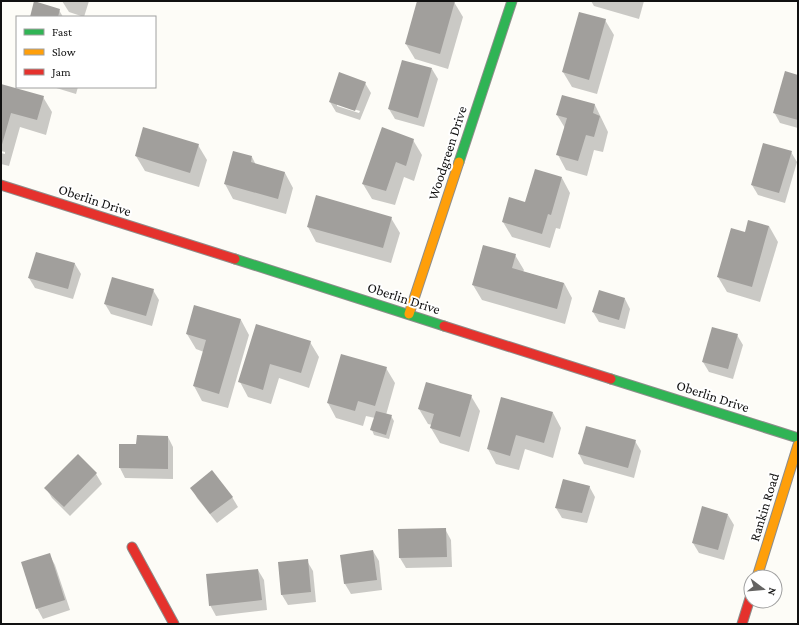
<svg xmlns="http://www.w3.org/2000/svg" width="799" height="625" font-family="'Crimson Pro',serif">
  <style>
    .shadow { fill: #0003; fill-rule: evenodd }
    .building { fill: #a19f9c }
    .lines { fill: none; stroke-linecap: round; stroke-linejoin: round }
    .fast-casing { stroke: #8e8d8b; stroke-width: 11 }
    .slow-casing { stroke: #8e8d8b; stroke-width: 11 }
    .jam-casing { stroke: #8e8d8b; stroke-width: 11 }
    .fast { stroke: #30b455; stroke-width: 9 }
    .slow { stroke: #ff9f0a; stroke-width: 9 }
    .jam { stroke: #e5322d; stroke-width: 9 }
    .labels { text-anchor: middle; stroke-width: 4; stroke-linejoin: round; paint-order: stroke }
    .street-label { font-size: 14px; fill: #111; stroke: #fff }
  </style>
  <rect width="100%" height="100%" fill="#fdfcf7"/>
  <g class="shadow">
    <polygon points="62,1 89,1 84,17 69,12"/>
    <polygon points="418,1 454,2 463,17 448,69 415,59 406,44"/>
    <polygon points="591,1 644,1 639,19 594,6"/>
    <polygon points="59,10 63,17 31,17"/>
    <polygon points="605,20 614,35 597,94 572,87 563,72"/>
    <polygon points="432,69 438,79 424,127 395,119 389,109"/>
    <polygon points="798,76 798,128 780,123 774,112"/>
    <path d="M 365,83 L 371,93 L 360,120 L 336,112 L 330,102 ZM 337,104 L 360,111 L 359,113 L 337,106 Z"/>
    <polygon points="1,85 43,97 52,112 46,135 20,127 9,166 1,164 1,153 5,154 5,152 1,151"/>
    <polygon points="53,87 78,87 76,94"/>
    <polygon points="595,105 608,132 603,152 594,150 587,176 566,170 558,155 565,128 557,115"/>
    <polygon points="144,129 198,145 207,160 199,187 145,171 136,156"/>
    <polygon points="413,140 422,155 414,181 404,177 395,205 372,199 363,184"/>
    <polygon points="791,152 797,162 785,203 758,195 752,185"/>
    <polygon points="252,157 256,165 285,173 293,188 286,214 233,199 225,184"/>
    <polygon points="562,178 570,193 560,229 556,228 550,248 512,237 503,222 526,203"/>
    <polygon points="391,218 400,233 391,263 316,242 308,227"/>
    <polygon points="769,226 778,242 760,302 727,292 718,277 745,233"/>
    <polygon points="483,246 515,255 524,270 523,272 564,283 572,298 565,324 482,300 473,285"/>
    <polygon points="75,264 81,274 73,299 35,288 29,278"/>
    <polygon points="153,290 159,300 152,326 111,314 105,304"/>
    <polygon points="625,299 630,309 625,329 599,322 593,312"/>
    <polygon points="241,320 249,335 228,408 202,401 194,386 204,352 196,349 187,334"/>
    <polygon points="257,326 310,342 319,357 309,388 279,378 271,404 248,397 240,382"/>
    <polygon points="737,335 743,345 733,379 709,372 703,362"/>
    <polygon points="386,368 395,383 386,415 391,416 394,421 389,439 374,435 372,430 375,418 366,416 363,426 336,418 328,403"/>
    <polygon points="471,396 480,411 469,452 440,443 431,428 432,425 428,424 419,409"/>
    <polygon points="553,413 561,428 553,458 525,449 519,470 496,464 488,449"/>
    <polygon points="168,437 173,447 173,479 125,478 120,468 120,445 137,445"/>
    <polygon points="635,441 641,451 634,478 584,464 579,454"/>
    <polygon points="78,456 96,474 102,484 70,516 52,498 46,488"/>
    <polygon points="563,480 589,486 595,497 587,523 562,518 556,508"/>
    <polygon points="192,488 232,497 238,507 217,523 197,498"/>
    <polygon points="728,515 734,525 724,560 699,553 693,543"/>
    <polygon points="445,529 451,540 452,567 406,568 400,558"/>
    <polygon points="373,551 379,561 382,590 351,594 345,584 342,556"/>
    <polygon points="49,554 55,565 70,610 43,619 37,608"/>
    <polygon points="307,561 313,571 316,602 288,605 282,595 279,563"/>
    <polygon points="258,570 264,580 267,610 216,616 210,605"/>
  </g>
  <g class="building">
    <polygon points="34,1 60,9 58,17 30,17"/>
    <polygon points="417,1 455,1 440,54 405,44"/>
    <polygon points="579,12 606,19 589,80 562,72"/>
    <polygon points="402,60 432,68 418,118 388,109"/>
    <polygon points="785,71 798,75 798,120 773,113"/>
    <polygon points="339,72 366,82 355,111 329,102"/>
    <polygon points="1,84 44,96 37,120 11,113 1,148"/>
    <polygon points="562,95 595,104 593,113 600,116 594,137 586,135 578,161 556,155 567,118 556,115"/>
    <polygon points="143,127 199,144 190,173 135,156"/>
    <polygon points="382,127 414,139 406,166 396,162 386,191 362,184"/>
    <polygon points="763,143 792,151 779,193 751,185"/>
    <polygon points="233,151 252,156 251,162 285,172 278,199 224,184"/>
    <polygon points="535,169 562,177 551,215 548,214 542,234 502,222 509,197 525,202"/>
    <polygon points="316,195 392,217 383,248 307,227"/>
    <polygon points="748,220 769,226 752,287 717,277 731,228 745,232"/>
    <polygon points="483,245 516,254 512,268 564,283 557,309 472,285"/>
    <polygon points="36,252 75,263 68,289 28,278"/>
    <polygon points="112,277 154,289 146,316 104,304"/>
    <polygon points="599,290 625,298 619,320 592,312"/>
    <polygon points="194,305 241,319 219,394 193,386 206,340 186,334"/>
    <polygon points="256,324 311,341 301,373 270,364 263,390 238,382"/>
    <polygon points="712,327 738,334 728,369 702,362"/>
    <polygon points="341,354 387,367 375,406 358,401 355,411 327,403"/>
    <polygon points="426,382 472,395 460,437 430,428 434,414 418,409"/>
    <polygon points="501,397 553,412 544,443 516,435 510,456 487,449"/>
    <polygon points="376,411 392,415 386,435 370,430"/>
    <polygon points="586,426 636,440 628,468 578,454"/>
    <polygon points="137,435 168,436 168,469 119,468 119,444 136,444"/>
    <polygon points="78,454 97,473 64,507 44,488"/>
    <polygon points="212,470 233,497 210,514 190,488"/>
    <polygon points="563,479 590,486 582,513 555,508"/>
    <polygon points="702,506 728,514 718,550 692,543"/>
    <polygon points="446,528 447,557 399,558 398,529"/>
    <polygon points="373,550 377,580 344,584 340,555"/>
    <polygon points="50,553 65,600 36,609 21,562"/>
    <polygon points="308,559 311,592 281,595 278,562"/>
    <polygon points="258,569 262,600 209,606 206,574"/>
  </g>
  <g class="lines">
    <g class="fast-casing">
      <g id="fast">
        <polyline points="459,162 512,1"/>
        <polyline points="235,259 444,326"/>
        <polyline points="611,379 798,438"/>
      </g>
    </g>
    <g class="slow-casing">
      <g id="slow">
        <polyline points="409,314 459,162"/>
        <polyline points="757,577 798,445"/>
      </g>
    </g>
    <g class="jam-casing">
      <g id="jam">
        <polyline points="1,185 235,259"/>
        <polyline points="444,326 611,379"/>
        <polyline points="132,547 174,624"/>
        <polyline points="742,624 751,595"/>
      </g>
    </g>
    <use href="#fast" class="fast"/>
    <use href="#slow" class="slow"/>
    <use href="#jam" class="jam"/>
  </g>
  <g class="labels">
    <g class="street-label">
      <text transform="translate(447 153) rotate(-72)" y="5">Woodgreen Drive</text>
      <text transform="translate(95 200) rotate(18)" y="5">Oberlin Drive</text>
      <text transform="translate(404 298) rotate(18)" y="5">Oberlin Drive</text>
      <text transform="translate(713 396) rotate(18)" y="5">Oberlin Drive</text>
      <text transform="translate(764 507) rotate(-73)" y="5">Rankin Road</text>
    </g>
  </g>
  <rect width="799" height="625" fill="none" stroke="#111111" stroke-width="4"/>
  <rect x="16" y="16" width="140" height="72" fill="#ffffff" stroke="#a0a0a0"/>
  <rect x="24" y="29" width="20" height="6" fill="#30b455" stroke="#a0a0a0"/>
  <text x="52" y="36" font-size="12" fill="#111111">Fast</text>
  <rect x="24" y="49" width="20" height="6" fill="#ff9f0a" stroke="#a0a0a0"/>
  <text x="52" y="56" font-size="12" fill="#111111">Slow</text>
  <rect x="24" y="69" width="20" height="6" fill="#e5322d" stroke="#a0a0a0"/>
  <text x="52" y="76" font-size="12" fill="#111111">Jam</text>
  <g transform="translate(763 589) rotate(106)"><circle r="19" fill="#ffffff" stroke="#a0a0a0"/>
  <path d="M0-3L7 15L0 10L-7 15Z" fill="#646362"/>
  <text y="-6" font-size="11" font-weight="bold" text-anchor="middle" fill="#111111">N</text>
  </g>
</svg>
